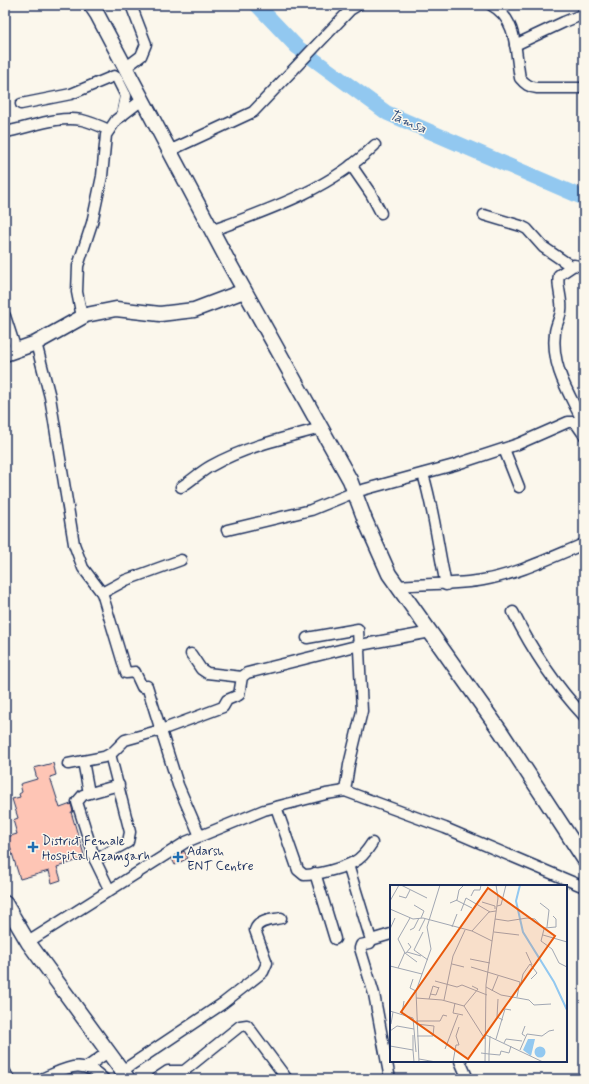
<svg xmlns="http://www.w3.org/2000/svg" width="589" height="1084" font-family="Mynerve,sans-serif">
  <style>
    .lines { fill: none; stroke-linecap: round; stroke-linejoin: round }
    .river { stroke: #92c8f0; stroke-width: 15 }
    .building { fill: #fec5b5; stroke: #1b2f5e }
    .street-casing { stroke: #1b2f5e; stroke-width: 13 }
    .secondary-casing { stroke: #1b2f5e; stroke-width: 17 }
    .street { stroke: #fbf7ec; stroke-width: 10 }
    .secondary { stroke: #fbf7ec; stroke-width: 14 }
    .poi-dot { fill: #1f6fb2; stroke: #fbf7ec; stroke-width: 1.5 }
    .labels { text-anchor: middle; stroke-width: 3; stroke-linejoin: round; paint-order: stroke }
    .poi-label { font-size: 13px; fill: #1b2f5e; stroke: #fbf7ec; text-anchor: start }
    .water-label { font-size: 14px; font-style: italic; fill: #395582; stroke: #fbf7ec }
    .inset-river { fill: none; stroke: #92c8f0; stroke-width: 2 }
    .inset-road { fill: none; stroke: #a1a7b3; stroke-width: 1 }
    .view { fill: #e8590c; fill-opacity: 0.15; stroke: #e8590c; stroke-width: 2 }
    .inset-edge { fill: none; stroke: #1b2f5e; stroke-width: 2 }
  </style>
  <rect width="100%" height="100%" fill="#fbf7ec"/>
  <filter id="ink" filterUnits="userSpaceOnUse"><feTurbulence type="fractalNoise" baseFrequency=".025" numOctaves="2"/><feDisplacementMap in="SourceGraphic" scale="8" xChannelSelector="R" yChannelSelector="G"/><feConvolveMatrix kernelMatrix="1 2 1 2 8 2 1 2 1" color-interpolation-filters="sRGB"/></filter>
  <g filter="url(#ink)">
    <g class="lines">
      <polyline class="river" points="257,5 297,47 387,113 584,198"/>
    </g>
    <g class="building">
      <polygon points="53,763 56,775 50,777 60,808 71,804 73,812 71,812 85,858 57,867 61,880 52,883 49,871 20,879 7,837 17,834 13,820 18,818 12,799 20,797 19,794 22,792 20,784 37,779 34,768"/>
      <polygon points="184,851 188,858 175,865 172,859"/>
    </g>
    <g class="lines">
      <g class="street-casing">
        <g id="street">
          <path d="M 491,5 C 518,19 515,52 520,78 C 525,84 529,87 537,88 L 584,88"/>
          <polyline points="515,45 564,22 584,14"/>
          <polyline points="125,68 141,56 146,44 131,5"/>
          <polyline points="21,104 71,94 114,76 117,78 126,96 122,116"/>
          <path d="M 5,132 C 29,128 57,115 82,120 C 91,122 100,126 109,130"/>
          <polyline points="169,151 253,112 350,10 358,5"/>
          <polyline points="351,165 371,194 381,213"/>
          <polyline points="484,215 521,226 527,229 543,247 571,266"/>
          <path d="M 211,231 C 268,210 331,189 375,145"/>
          <polyline points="5,316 16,350"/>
          <polyline points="82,317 77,292 78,266 92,223 102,176 106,135 116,120 142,100"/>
          <polyline points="36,343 50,397 74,544 83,568 102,593 126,673 135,672 142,687 147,686 178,785 200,836"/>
          <path d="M 581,418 C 567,390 551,365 555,332 C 556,325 560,318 561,311 C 563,299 556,286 559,275 L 574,265 L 584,267"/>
          <polyline points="504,449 519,487"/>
          <path d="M 423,474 C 434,510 438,548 446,585"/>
          <path d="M 181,487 C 191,481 200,472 211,466 C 245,447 283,438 321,428"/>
          <polyline points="227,530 311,510 355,492 454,465 518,444 568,422 575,422 584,435"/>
          <path d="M 398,586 C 427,583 455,585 483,580 C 518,574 552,557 584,544"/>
          <polyline points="102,593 126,580 181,560"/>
          <path d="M 513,612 C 532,650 555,685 584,716"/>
          <polyline points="307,638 358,629 362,711 349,765 345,791"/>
          <polyline points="191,654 201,669 207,673 242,677"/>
          <polyline points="83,761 89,793"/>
          <polyline points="68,764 104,757 112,753 125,740 161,730 223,707 227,700 239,695 242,677 247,673 360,645 431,632"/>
          <path d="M 276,807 L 298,870 L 304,875 C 317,875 343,868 354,862 C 362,858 367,851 372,843"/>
          <polyline points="95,860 128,842 130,832 110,754"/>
          <polyline points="348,865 371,940 370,943 361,945 360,948 374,994 390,1079"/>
          <polyline points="315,873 335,939"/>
          <polyline points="109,889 95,860 77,802 83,795 119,785"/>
          <polyline points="371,940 391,934"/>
          <polyline points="28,942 186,842 264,810 326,794 345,791 445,828 584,887"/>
          <polyline points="460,1061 468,1079"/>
          <polyline points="87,1067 108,1052"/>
          <path d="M 122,1071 L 222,1004 L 263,972 L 267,963 L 255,930 C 258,920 272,920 281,918"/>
          <polyline points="5,1072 9,1079"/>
          <path d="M 41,1079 C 66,1069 81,1057 104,1079"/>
          <polyline points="156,1079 168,1071 184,1071 189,1067 240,1026 247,1025 287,1079"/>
        </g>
      </g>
      <g class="secondary-casing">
        <g id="secondary">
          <polyline points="91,5 97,14 228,261 350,480 365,520 389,574 501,732 584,859"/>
          <polyline points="5,354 36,343 86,315 116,309 160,314 194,310 244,291"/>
          <polyline points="5,903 28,942 128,1079"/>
        </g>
      </g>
      <use href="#street" class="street"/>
      <use href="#secondary" class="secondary"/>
    </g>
  </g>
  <g class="poi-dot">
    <path d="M31 841h4v4h4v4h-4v4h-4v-4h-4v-4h4z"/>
    <path d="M176 851h4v4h4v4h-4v4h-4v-4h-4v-4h4z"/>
  </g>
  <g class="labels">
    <g class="poi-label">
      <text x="42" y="845">District Female<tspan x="42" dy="15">Hospital Azamgarh</tspan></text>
      <text x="187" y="855">Adarsh<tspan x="187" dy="15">ENT Centre</tspan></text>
    </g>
    <g class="water-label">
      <text transform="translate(408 121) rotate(24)" y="5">Tamsa</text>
    </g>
  </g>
  <g transform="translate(390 885)">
    <rect width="177" height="177" fill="#fbf7ec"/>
    <path d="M 138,154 L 145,154 L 141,171 L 133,165 ZM144.5 167a5.5 5.5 0 1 1 11 0a5.5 5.5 0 1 1-11 0Z" fill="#92c8f0"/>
    <path class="inset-river" d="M 130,0 L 126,16 L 133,47 L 164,97 L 177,125"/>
    <path class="inset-road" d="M 11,0 L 37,13M 9,11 L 16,13 L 20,5M 81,11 L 84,5 L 90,5 L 91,0M 66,15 L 82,23M 0,16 L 9,0M 92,17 L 105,21 L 105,24M 60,18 L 67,15 L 69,5 L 74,0M 150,18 L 159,25 L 157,42M 24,20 L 34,26 L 31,33M 107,21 L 111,20 L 116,0M 0,24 L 23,34 L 33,33 L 82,46 L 102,56M 71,26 L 76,13 L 100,27M 20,33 L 8,54 L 15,68 L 27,77M 105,34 L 118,36 L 137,33 L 145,34 L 154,44 L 151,56 L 162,64 L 169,78 L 177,82M 62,42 L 67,29M 155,43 L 166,42 L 166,34 L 163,31M 0,44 L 5,33M 20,45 L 24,43 L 29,33M 29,46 L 35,34M 82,46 L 99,27 L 106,26M 33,47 L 24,65 L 38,75M 104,47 L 129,50M 153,50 L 177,57M 17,67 L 31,71M 136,67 L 142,80M 16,68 L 21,62 L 18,58M 80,74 L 100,78M 62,79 L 74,82M 0,81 L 32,89M 81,82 L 130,97 L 127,112M 8,83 L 15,67M 23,94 L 20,103 L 26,106M 45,96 L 67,102 L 72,100 L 97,110M 131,98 L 133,89 L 140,79 L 147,88 L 141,94M 96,102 L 111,110 L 139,115 L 144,120 L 161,119M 102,106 L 108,91M 40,109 L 46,110 L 49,102M 26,113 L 52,115 L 74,121 L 95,154M 39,114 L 43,101 L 49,103M 108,114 L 107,132 L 113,135M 54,115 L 63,71 L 75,45M 65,118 L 63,128 L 73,130M 74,121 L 88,104 L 82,101M 0,126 L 23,133 L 26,167M 12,129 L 14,116M 26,136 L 50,136 L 53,130 L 57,131M 1,139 L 3,127M 26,139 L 44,141 L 43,151 L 27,151M 135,141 L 132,149 L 135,151M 0,146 L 7,141 L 24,144M 96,150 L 153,177M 106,154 L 115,124 L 121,125M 114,158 L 116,154 L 132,156M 0,161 L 23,165 L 24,177M 55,164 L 68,130M 23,165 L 23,150M 130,165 L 137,149 L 152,151 L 159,146 L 164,145M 91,168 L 99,169 L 100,151M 29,174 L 46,177M 29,177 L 26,106 L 41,64 L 37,42 L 50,0M 63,177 L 66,160 L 69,160 L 66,151 L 69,142M 95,177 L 96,100 L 108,13 L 106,0M 99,177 L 99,169 L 110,170 L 111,166 L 119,168 L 121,161"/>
    <path class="view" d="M 98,3 L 165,51 L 78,174 L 11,127 Z"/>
    <rect width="177" height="177" class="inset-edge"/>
  </g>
  <rect width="589" height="1084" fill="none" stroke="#fbf7ec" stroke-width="20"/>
  <rect x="10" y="10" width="569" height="1064" fill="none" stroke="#1b2f5e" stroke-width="1.5" filter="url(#ink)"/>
</svg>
